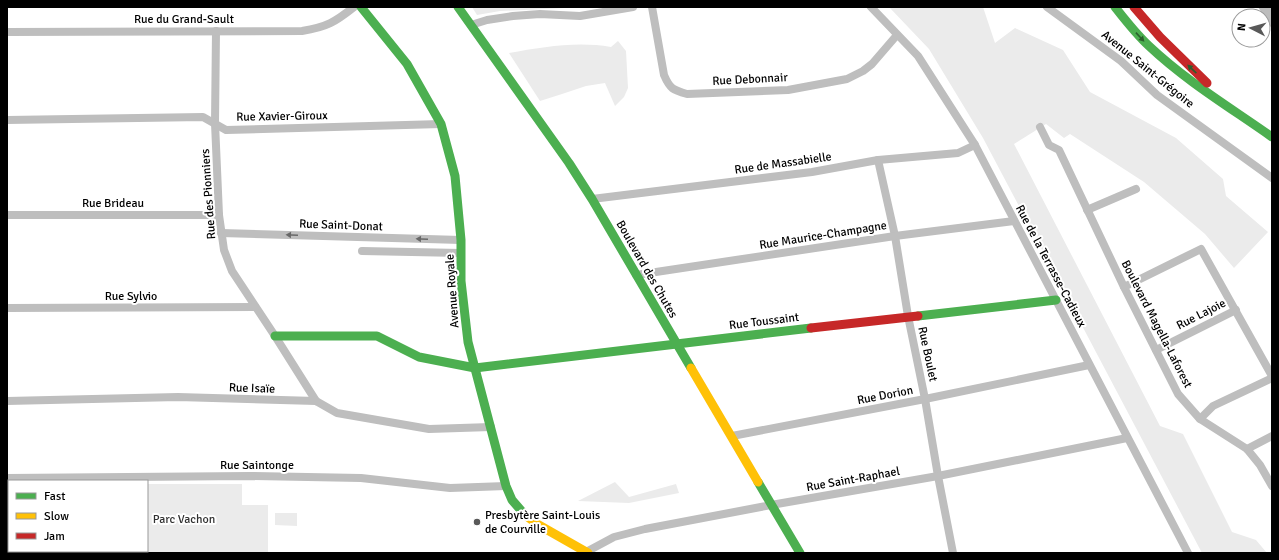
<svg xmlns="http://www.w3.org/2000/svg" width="1279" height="560" font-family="Signika,sans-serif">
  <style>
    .green { fill: #ebebeb }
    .water { fill: #bdbdbd }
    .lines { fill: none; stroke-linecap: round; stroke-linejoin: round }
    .street { stroke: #bebebe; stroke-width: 8 }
    .fast { stroke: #4caf50; stroke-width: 9 }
    .slow { stroke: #ffc107; stroke-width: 9 }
    .jam { stroke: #c62828; stroke-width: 9 }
    .oneway { fill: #2a602c }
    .oneway2 { fill: #686868 }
    .poi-dot { fill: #595959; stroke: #fff; stroke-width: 1.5 }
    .labels { text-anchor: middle; stroke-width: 4; stroke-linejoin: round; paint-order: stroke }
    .street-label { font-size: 12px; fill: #000; stroke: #fff }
    .poi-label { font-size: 12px; fill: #000; stroke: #fff; text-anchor: start }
    .park-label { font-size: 12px; fill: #313131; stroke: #fff }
  </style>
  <rect width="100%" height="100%" fill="#fff"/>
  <g class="green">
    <polygon points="472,7 586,7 500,11 477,15"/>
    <polygon points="889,7 983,7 995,43 1015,28 1063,50 1090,92 1176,138 1223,179 1226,196 1268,232 1234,268 1205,234 1144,182 1070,134 1064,138 1046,124 1014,144 1160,426 1183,434 1232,532 1256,540 1267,553 1202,553 983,138 929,49"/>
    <path d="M 618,41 L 626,51 L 628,88 L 624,97 L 615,106 L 605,83 L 586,86 L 562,94 L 540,101 L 509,53 C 543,47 577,41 611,47 Z"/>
    <polygon points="615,482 629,497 676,484 679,493 629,503 578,501"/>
    <polygon points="147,484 242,484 242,505 268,505 268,553 35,553 35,551 147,551"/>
    <polygon points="275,513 297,513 297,526 275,525"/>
  </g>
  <polygon class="water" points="1258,7 1272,7 1272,29"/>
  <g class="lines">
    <g class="street">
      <path d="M 652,7 L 664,75 C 670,89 673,90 687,94 L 788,90 L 847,79 L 863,71 L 872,64 L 897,35"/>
      <polyline points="871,7 918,56 975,145 1188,553"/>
      <polyline points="1047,7 1121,61 1157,95 1272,178"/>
      <polyline points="471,25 487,20 513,16 540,14 580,16 633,7"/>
      <polyline points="216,31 215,123 219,215 224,250 232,271 275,336 316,401"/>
      <path d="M 7,32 L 302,31 C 327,27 335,22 354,7"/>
      <polyline points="7,120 203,117 226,130 441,124"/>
      <polyline points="1040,127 1049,145 1059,150 1124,287 1178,394 1200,419 1247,449 1260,465 1272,486"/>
      <polyline points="878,160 895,236 908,316 925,399 938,476 953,553"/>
      <polyline points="592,199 812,172 878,160 958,153 975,145"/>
      <polyline points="1087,210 1136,189"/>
      <polyline points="7,215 219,215"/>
      <polyline points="221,233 461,240"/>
      <polyline points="362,251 461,253"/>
      <polyline points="636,275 895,236 1014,221"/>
      <polyline points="1124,287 1201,249 1272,376"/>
      <polyline points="7,308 255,307"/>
      <polyline points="1156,350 1236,310"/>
      <polyline points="7,401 178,397 316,401 337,413 429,429 491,427"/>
      <polyline points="1200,419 1213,406 1272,378"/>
      <polyline points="732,436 925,399 1089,365"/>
      <polyline points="1247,449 1272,436"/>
      <polyline points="7,478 249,476 361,478 450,488 506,486"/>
      <polyline points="586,552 614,537 645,529 771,505 938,476 1127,438"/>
    </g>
    <g class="fast">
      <polyline points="361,7 407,64 441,124 455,176 461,240 461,281 468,342 506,486 512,500 525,515"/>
      <polyline points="458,7 569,163 592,199 691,368"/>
      <path d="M 1115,7 C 1126,21 1136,34 1149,46 C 1186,81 1231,108 1272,137"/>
      <polyline points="918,316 1056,300"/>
      <polyline points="275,336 377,336 419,357 475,368 811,328"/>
      <polyline points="758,482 800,553"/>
    </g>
    <g class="slow">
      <polyline points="691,368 758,482"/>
      <polyline points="525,515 537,524 588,553"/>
    </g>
    <g class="jam">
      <polyline points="1134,7 1160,37 1207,83"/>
      <polyline points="811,328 918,316"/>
    </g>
  </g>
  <defs><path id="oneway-solid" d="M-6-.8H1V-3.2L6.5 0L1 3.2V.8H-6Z"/></defs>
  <g class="oneway">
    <use href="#oneway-solid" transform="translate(1140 37) rotate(47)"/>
    <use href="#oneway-solid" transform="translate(1192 69) rotate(-137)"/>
  </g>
  <g class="oneway2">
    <use href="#oneway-solid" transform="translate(292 235) rotate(-178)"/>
    <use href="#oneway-solid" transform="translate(422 239) rotate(-178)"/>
  </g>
  <circle class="poi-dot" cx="477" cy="522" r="4"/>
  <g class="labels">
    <g class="street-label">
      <text x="184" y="23">Rue du Grand-Sault</text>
      <text transform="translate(1148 69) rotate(39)" y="4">Avenue Saint-Grégoire</text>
      <text transform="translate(750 79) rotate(-3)" y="4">Rue Debonnair</text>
      <text transform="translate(282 116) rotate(-1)" y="4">Rue Xavier-Giroux</text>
      <text transform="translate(783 163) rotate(-8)" y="4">Rue de Massabielle</text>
      <text transform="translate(208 194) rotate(-94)" y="4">Rue des Pionniers</text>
      <text x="113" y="207">Rue Brideau</text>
      <text transform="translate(341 225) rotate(2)" y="4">Rue Saint-Donat</text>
      <text transform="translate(823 235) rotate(-9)" y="4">Rue Maurice-Champagne</text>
      <text transform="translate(1051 266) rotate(62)" y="4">Rue de la Terrasse-Cadieux</text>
      <text transform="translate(647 269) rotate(60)" y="4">Boulevard des Chutes</text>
      <text transform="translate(452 291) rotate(-94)" y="4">Avenue Royale</text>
      <text x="131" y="300">Rue Sylvio</text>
      <text transform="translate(1201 314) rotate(-27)" y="4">Rue Lajoie</text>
      <text transform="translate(764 321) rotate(-7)" y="4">Rue Toussaint</text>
      <text transform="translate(1157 324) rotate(63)" y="4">Boulevard Magella-Laforest</text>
      <text transform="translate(928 354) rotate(78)" y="4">Rue Boulet</text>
      <text transform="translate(252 388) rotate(2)" y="4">Rue Isaïe</text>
      <text transform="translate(885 395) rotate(-11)" y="4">Rue Dorion</text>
      <text x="257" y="469">Rue Saintonge</text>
      <text transform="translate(853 479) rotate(-10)" y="4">Rue Saint-Raphael</text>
    </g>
    <g class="poi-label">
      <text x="485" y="519">Presbytère Saint-Louis<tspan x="485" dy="14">de Courville</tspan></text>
    </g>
    <g class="park-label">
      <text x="184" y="523">Parc Vachon</text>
    </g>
  </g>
  <rect width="1279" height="560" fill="none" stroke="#000000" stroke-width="16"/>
  <rect x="8" y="480" width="140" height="72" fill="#ffffff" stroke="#999999"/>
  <rect x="16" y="493" width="20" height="6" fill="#4caf50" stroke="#999999"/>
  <text x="44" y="500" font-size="12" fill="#000000">Fast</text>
  <rect x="16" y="513" width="20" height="6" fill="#ffc107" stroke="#999999"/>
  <text x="44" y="520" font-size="12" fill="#000000">Slow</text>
  <rect x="16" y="533" width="20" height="6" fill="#c62828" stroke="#999999"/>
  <text x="44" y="540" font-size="12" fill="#000000">Jam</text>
  <g transform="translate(1251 28) rotate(276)"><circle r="19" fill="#ffffff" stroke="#999999"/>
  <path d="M0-3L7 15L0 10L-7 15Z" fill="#595959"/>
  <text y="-6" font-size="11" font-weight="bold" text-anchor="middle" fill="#000000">N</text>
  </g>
</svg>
